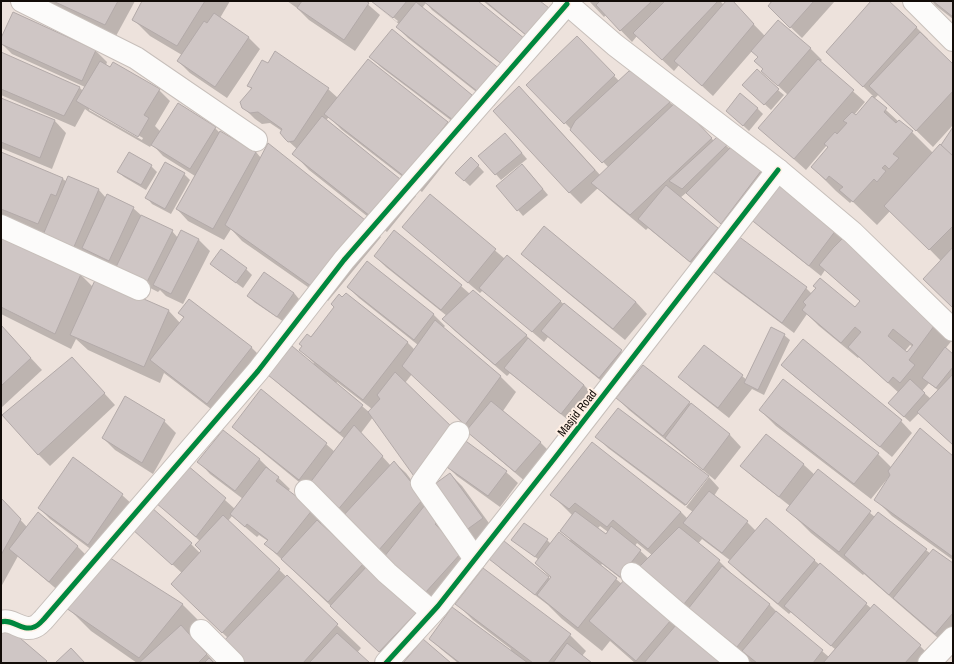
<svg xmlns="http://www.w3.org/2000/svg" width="954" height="664" font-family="'Archivo Narrow',sans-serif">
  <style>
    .shadow { fill: #0003; fill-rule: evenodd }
    .building { fill: #cfc6c5; stroke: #b3aaa9; fill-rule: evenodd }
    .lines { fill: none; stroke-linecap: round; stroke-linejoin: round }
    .street-casing { stroke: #c7bfba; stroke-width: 24 }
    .street { stroke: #fcfbfa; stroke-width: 22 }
    .cycleway-casing { stroke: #ffefe4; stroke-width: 8 }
    .cycleway { stroke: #00873e; stroke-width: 5 }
    .labels { text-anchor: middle; stroke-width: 4; stroke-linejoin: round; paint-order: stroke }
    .street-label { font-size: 12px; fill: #120c08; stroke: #ffefe4 }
  </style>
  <rect width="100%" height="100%" fill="#ede2dc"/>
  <g class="shadow">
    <polygon points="42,1 135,1 116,36"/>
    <polygon points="143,1 230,1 220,18 249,38 260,49 227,98 190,73 178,61 182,55 150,36 134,20"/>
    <polygon points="287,1 364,1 380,15 355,51 309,20 297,8"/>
    <polygon points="370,1 397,22 398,21 373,1 476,1 515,75 432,10 426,3 422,8 512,82 494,106 408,38 397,27 399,24"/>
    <polygon points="483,1 539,1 538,45"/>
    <polygon points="589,1 720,1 724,5 728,1 731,1 765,36 810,48 822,60 820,62 865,102 854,115 856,117 873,96 839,63 872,1 888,1 916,27 928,39 926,40 953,66 953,125 933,147 879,94 874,99 899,122 912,132 933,153 941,146 953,129 953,307 941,261 891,210 877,225 852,201 850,203 836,191 812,167 829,147 827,145 806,170 759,128 788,95 774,82 764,69 759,57 752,51 713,96 679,65 674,71 637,36 632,42 606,15 604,17"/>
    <polygon points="774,1 835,1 802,38 781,18"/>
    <polygon points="932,1 953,1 953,19 936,6"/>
    <path d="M 14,13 L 96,51 L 107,62 L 106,65 L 159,90 L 170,101 L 155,126 L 161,132 L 178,105 L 215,128 L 220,133 L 256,152 L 261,158 L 365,221 L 381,237 L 328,301 L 242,241 L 231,229 L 224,240 L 188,221 L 177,209 L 195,176 L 163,156 L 152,144 L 150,147 L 89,112 L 85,109 L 75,127 L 1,95 L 1,53 L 79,87 L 83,91 L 85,87 L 12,54 L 1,43 L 1,41 ZM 89,107 L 143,138 L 142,140 L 89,110 Z"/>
    <path d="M 577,37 L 619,81 L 669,102 L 693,119 L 714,141 L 717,138 L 730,149 L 760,171 L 772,183 L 734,234 L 806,288 L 812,294 L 855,309 L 861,302 L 825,270 L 821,276 L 762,229 L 751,218 L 835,230 L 953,339 L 945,349 L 953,355 L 953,445 L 919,413 L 910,422 L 895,409 L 899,393 L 859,357 L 858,358 L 819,326 L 807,314 L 794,333 L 723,280 L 712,269 L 734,235 L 686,193 L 680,198 L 717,228 L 728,240 L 702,272 L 648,228 L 646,230 L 609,199 L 598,188 L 581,204 L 570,193 L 494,111 L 531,99 L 601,176 L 609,168 L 528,85 ZM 910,345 L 913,347 L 908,354 L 905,351 ZM 929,383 L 939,391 L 931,399 L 922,391 Z"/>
    <polygon points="370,57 472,95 483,107 465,131 382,68"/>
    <polygon points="368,61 448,122 464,139 422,192 342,130 329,117 326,120 400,180 416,196 387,232 309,170 293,153 297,149 285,138 282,131 270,123 262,124 255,119 243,107 252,90 248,85 328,89 338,98"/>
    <polygon points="749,90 778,90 784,95 771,110"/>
    <polygon points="1,99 55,121 66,133 52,169 1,148"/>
    <polygon points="757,108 763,114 749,131 733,116"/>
    <polygon points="511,140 527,159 501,180 480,156"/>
    <polygon points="1,153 63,179 67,182 69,177 99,190 106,198 133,208 142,216 172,231 178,238 182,231 199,240 210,251 183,304 166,296 160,290 158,292 94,259 88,253 85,259 44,233 1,215"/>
    <polygon points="471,158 484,172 470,186 456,173"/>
    <polygon points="166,164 184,174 190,180 171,214 152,204 147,198"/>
    <polygon points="151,166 157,172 146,190 124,177 118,172"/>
    <polygon points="528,171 548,195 523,216 518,210"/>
    <polygon points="430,195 505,259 560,301 621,351 632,362 611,389 548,337 544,342 483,290 480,293 415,238 404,227"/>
    <polygon points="1,234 80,274 93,287 96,279 169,311 180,323 184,318 179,313 251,347 267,363 224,419 164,373 160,383 88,350 76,339 71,349 1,314"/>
    <polygon points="221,251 246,269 252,275 243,288 217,269"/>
    <polygon points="522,254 636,302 647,314 625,340 534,265"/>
    <polygon points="375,256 461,286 470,294 526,335 537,347 584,385 595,397 573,424 510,373 507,376 455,331 443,319 447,316 386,267"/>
    <path d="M 348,287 L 433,314 L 445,326 L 443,328 L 500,376 L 516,392 L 503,411 L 540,442 L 552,454 L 527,483 L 479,442 L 468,431 L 469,429 L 412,374 L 405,383 L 465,441 L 506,472 L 518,483 L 500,507 L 457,476 L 446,465 L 373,417 L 361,433 L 391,466 L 394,462 L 406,473 L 434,510 L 472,564 L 437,603 L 310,491 L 245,438 L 233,427 L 261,391 L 326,444 L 335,452 L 345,439 L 281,386 L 269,375 L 313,365 L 314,363 L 300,350 L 346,294 L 408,343 L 415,350 L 418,345 L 359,298 ZM 337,382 L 372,409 L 369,412 L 336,384 Z"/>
    <polygon points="294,293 299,299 284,322 254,302 249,296"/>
    <polygon points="1,326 42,370 1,408"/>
    <polygon points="784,335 790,340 764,395 752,389 729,418 691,388 680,377 742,376 747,380"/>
    <polygon points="803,340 901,421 912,433 892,457 794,376 782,365"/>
    <polygon points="83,370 115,405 50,466 38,454"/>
    <polygon points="617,398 689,403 730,435 741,447 715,480 629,410"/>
    <polygon points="760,410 878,454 892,468 953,457 953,560 892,516 876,500 889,479 888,478 871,499 776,426"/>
    <polygon points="164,421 176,433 153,474 115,450 103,438"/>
    <polygon points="223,431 260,460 290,489 288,491 323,521 320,525 368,567 428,624 391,663 277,555 265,544 268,541 259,535 257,537 232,516 228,521 361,648 357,653 368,663 240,663 228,638 196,608 182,573 145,540 191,544 200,553 202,551 200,541 157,503 187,466 235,509 243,499 210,474 199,462"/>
    <polygon points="766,435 804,465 815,475 818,471 875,517 878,513 931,554 953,564 953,651 864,574 863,575 811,533 787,509 790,506 753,477 742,466"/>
    <polygon points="597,437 707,477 685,506 608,448"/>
    <polygon points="73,459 122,495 134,506 100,556 50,519 39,508"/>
    <polygon points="450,474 462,486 494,530 477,542 466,531"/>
    <path d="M 709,477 L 719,488 L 714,496 L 747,522 L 756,531 L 814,560 L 872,609 L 920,646 L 937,663 L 752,663 L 713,633 L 670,621 L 720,663 L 635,663 L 610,641 L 602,651 L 562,619 L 548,605 L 502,570 L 491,559 L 504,543 L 550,579 L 551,578 L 536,563 L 539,560 L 513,540 L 547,540 L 551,544 L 571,540 L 561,531 L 573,516 L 552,495 L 681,512 L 688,519 L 693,512 L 686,507 ZM 600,526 L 608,532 L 606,535 L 597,529 ZM 702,539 L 731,561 L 730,562 L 741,574 L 789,614 L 791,612 L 836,650 L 829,657 L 781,616 L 770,605 L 738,580 L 719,561 L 698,544 ZM 637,543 L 652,555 L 649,559 L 635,546 ZM 602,564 L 624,581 L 622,584 L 600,566 Z"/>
    <polygon points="1,499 27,527 77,546 89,558 61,593 18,556 1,587"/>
    <polygon points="182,604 206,628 195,641 215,663 137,663 91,631 68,608"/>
    <polygon points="457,604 570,635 586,651 582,656 590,663 458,663 442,650 430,639 510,651 511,649 473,620"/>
  </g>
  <g class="building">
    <polygon points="53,1 118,1 105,25"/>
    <polygon points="142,1 205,1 177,46 132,20"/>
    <polygon points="302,1 366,1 369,3 344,40 297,8"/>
    <polygon points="371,1 407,1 393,18"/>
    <polygon points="423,1 478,1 525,39 503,65"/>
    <polygon points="485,1 540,1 549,8 526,35"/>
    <polygon points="600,1 652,1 620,31 596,5"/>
    <polygon points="665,1 718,1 662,60 633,33"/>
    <polygon points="726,1 733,1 754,24 702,86 674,61"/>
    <polygon points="772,1 814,1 790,28 768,6"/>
    <polygon points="871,1 889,1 917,27 863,87 826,52"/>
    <polygon points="933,1 953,1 953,17"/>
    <polygon points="416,2 501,70 482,95 396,27"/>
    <polygon points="13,12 96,50 82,81 1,44 1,38"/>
    <polygon points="214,13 249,37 215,87 177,61 204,21 207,23"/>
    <polygon points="778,20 811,48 778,86 761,71 763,69 754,61 758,57 751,51"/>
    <polygon points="392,29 472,95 453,120 369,57"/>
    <polygon points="920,32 953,64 953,91 916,131 869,86"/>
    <polygon points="577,36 615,75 564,124 526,85"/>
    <polygon points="275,51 329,88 294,141 288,142 285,139 280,133 282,129 258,112 250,113 242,108 240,102 252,88 247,86 262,60 268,63"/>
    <polygon points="1,52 80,87 64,116 1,89"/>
    <polygon points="368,59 448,122 405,177 324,114"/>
    <polygon points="818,59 854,90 794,159 758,128"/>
    <polygon points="100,61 110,67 113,62 160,89 144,115 149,118 138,137 76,101"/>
    <polygon points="757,69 779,89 764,105 742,85"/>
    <polygon points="629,71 640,74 670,102 602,163 570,130 575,121"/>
    <polygon points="519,86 595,170 569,193 493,111"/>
    <polygon points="740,93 758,108 743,126 726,111"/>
    <polygon points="872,96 887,108 884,112 896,123 899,120 913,131 893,154 899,158 889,169 885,165 882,168 886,171 877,182 874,179 853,202 839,190 843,187 829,176 826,180 811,167 828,147 824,144 835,132 837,134 847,123 843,121 852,112 856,115"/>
    <polygon points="1,98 55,120 40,158 1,142"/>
    <polygon points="677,101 712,138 630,215 591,183"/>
    <polygon points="178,103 216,127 190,169 151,145"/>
    <polygon points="322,116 400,179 370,216 292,154"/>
    <polygon points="953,127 953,163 937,151"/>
    <polygon points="220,131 256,152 213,229 176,209"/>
    <polygon points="505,133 522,153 495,175 478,156"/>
    <polygon points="717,137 727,145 682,189 669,181"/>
    <polygon points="268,143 365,220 311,286 225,225"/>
    <polygon points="940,144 953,156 953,226 929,250 884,206"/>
    <polygon points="732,146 761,171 721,224 686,193"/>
    <polygon points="1,152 63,178 56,196 51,194 38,224 1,209"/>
    <polygon points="129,152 152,165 141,185 117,172"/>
    <polygon points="471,157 479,165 464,181 455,173"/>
    <polygon points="165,162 185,173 165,209 145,198"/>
    <polygon points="522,164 543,189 517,211 496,186"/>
    <polygon points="68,176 99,189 73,249 43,235"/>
    <polygon points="776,182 836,230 809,266 749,218"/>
    <polygon points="666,185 718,228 690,262 638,219"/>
    <polygon points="107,194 134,207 109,261 82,248"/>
    <polygon points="430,194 496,249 468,283 402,227"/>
    <polygon points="141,215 173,230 147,282 116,267"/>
    <polygon points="544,226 636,302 613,329 521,254"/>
    <polygon points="181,230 199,239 171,294 153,285"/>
    <polygon points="394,230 462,285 441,310 374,256"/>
    <polygon points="1,233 81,274 55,334 1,307"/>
    <polygon points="734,233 807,287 782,323 710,269"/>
    <path d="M 843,238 L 937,322 L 909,360 L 915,365 L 900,383 L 893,377 L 888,383 L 848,347 L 861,332 L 855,327 L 841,343 L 802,310 L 806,305 L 803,302 L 816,288 L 813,286 L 820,278 L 855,307 L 860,301 L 819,265 L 833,248 ZM 893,329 L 913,345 L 907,352 L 888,336 Z"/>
    <polygon points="953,247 953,308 923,279"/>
    <polygon points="221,249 247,268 236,283 210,264"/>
    <polygon points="507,255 561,301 532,332 479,288"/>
    <polygon points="367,261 434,314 414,340 347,287"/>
    <polygon points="264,272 294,293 277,317 247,296"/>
    <polygon points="96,278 169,310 144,367 70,335"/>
    <polygon points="473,290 527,335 495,365 442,319"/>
    <polygon points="346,293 408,342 363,400 299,350 302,346 299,344 307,334 311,337 334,307 331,304 339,294 342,297"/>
    <polygon points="189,299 252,347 207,404 150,360 184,317 178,313"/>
    <polygon points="564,303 622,350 599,378 541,331"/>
    <polygon points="435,320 501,376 465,425 402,366"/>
    <polygon points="1,325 31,358 1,386"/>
    <polygon points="771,327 785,334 758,390 744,383"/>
    <polygon points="528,338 584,385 561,414 504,368"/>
    <polygon points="803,339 902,420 880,447 781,365"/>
    <polygon points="704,345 743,375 718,408 678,377"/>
    <polygon points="292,346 363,405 340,433 268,375"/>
    <polygon points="945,347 953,354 953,367 936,388 922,378"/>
    <polygon points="72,357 105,393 38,455 2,415"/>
    <polygon points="643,365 690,402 663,436 616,398"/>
    <polygon points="395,372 454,429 416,479 368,412 380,399 377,395"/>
    <polygon points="953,374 953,445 917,412"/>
    <polygon points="783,379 879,453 854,484 759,410"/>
    <polygon points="910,379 925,393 904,417 888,403"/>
    <polygon points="261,389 327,443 299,480 232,427"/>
    <polygon points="125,396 165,420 142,463 102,438"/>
    <polygon points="491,401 541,442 515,472 466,431"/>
    <polygon points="691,403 730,434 703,470 665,438"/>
    <polygon points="618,408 709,476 686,505 595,437"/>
    <polygon points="354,425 383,456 336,512 309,484"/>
    <polygon points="920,428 953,456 953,557 874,500 890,475 888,471"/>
    <polygon points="223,430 260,459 235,491 197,462"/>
    <polygon points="766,434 804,464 779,497 740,466"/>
    <polygon points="463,439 507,471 488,496 444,465"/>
    <polygon points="592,442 681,512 648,549 613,520 607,527 575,503 569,509 550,495"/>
    <polygon points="73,457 123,494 88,545 38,508"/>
    <polygon points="394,461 424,498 378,551 342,517"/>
    <polygon points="187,465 226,498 196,537 156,503"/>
    <polygon points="266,467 279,477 276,481 313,509 277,554 264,544 268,540 247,524 245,527 230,514"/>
    <polygon points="818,469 871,511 839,552 786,510"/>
    <polygon points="450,473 483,518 465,531 432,486"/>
    <polygon points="709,491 748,521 722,553 683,523"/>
    <polygon points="1,498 21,519 1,555"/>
    <polygon points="425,505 439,520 435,524 462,552 425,593 384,557"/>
    <polygon points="151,507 192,543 172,565 132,529"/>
    <polygon points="575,511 606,534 611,526 641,550 620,577 560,531"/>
    <polygon points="38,512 78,546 49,582 9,549"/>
    <polygon points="878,512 927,549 889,595 844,555"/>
    <polygon points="223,515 280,569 222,633 171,584 201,551 195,545"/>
    <polygon points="766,518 815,560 778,604 728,562"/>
    <polygon points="317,520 364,563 328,602 281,559"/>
    <polygon points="524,523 548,539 535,557 511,540"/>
    <polygon points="679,527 720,560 684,604 639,567"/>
    <polygon points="559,532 617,578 578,628 537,595 551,577 535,563"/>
    <polygon points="504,541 549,577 535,595 489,559"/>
    <polygon points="933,549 953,563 953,613 935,634 893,598"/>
    <polygon points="107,556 183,604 139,658 66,608"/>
    <polygon points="820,563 867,603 831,646 784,606"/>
    <polygon points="368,565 417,612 379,652 330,606"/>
    <polygon points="722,566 770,604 737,647 688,609"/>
    <polygon points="483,568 571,634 548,663 533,663 455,604"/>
    <polygon points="287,575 338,624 303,663 239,663 220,645"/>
    <polygon points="624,580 671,620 636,661 589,621"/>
    <polygon points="874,604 921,645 905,663 823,663"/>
    <polygon points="452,607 528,663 460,663 429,639"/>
    <polygon points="776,611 823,650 813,663 757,663 742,651"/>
    <polygon points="181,625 207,654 198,663 139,663"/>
    <polygon points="676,625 722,663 644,663"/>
    <polygon points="7,627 47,661 45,663 1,663 1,634"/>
    <polygon points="337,633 370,663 309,663"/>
    <polygon points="423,639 451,663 403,663"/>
    <polygon points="567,643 592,663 553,663"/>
    <polygon points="71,648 85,663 55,663"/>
    <polygon points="209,658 214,663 204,663"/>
  </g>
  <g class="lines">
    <g class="street-casing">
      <g id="street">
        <polyline points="22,1 136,58 256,140"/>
        <polyline points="564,1 615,45 778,170 853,233 953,330"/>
        <polyline points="914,1 953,40"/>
        <polyline points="1,226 139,289"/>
        <polyline points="458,433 422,483 475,559"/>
        <polyline points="306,491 387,573 432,612"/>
        <polyline points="632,574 675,611 738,663"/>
        <path d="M 1,622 C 12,618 22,632 34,627 C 38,626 41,622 44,619 L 258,371 L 344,260 L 567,4"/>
        <polyline points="201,631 233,663"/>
        <polyline points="386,663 438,606 554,459 778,170"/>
        <polyline points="929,663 953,638"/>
      </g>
    </g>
    <use href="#street" class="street"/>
    <g class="cycleway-casing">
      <g id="cycleway">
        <path d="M 1,622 C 12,618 22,632 34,627 C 38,626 41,622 44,619 L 258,371 L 344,260 L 567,4"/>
        <polyline points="386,663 438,606 554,459 778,170"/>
      </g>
    </g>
    <use href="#cycleway" class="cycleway"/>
  </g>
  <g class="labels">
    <g class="street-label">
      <text transform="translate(577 413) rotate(-52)" y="4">Masjid Road</text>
    </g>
  </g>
  <rect width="954" height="664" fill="none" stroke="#120c08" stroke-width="4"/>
</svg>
